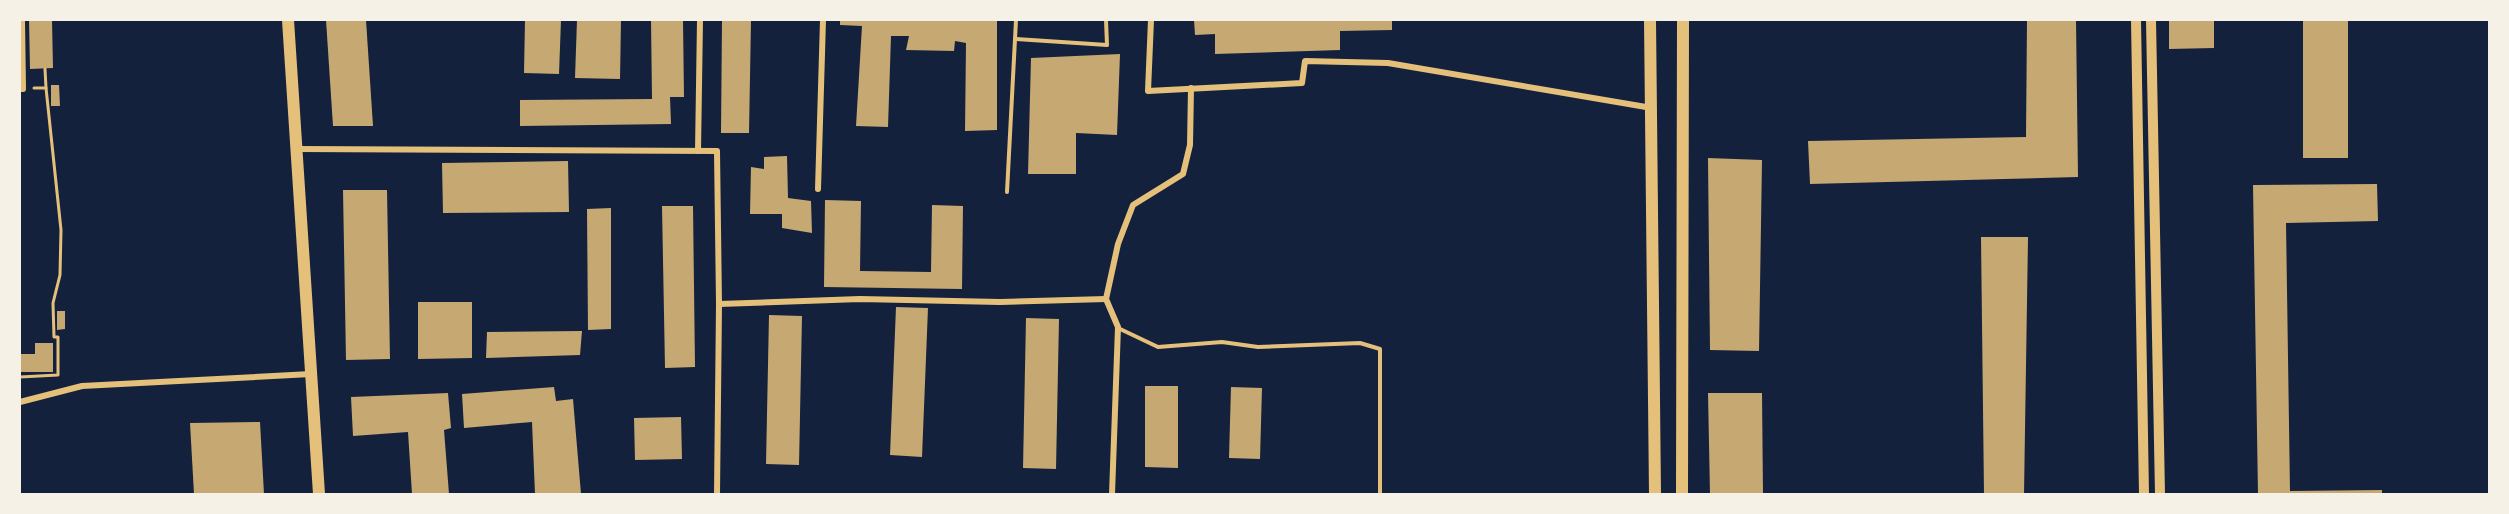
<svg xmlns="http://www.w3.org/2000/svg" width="2509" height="514" font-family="'Work Sans',sans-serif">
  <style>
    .building { fill: #c6a872 }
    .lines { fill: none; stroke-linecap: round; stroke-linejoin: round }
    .path { stroke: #e5c07b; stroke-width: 3 }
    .service { stroke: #e5c07b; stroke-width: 4 }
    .minor { stroke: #e5c07b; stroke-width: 6 }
    .tertiary { stroke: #e5c07b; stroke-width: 10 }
    .secondary { stroke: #e5c07b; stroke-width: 12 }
  </style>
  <rect width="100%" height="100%" fill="#14213d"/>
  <g class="building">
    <polygon points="29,20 52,20 53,68 30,69"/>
    <polygon points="326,20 366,20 373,126 333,126"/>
    <polygon points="525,20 561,20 559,74 524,73"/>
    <polygon points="577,20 621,20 620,79 575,78"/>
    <polygon points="651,20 683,20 684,97 670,97 671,124 520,126 520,100 652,99"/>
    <polygon points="722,20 751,20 749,133 721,133"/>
    <polygon points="840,20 997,20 997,130 965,131 966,43 955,41 954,51 906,50 909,36 891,36 888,127 856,126 862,26 840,25"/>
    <polygon points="1194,20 1392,20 1392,30 1340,31 1340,50 1215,54 1215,34 1195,35"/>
    <polygon points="2027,20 2076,20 2078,177 1810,184 1808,141 2026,137"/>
    <polygon points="2169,20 2214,20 2214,48 2169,49"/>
    <rect x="2303" y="20" width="45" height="138"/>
    <polygon points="1120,54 1117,135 1076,133 1076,174 1028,174 1031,58"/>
    <polygon points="51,85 59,85 60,106 51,106"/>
    <polygon points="787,156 788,198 811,201 812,233 782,228 782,214 750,214 751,167 764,169 764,157"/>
    <polygon points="1708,158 1762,160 1759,351 1710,350"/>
    <polygon points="568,161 569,212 443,213 442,163"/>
    <polygon points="2377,184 2378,221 2286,223 2290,491 2382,490 2382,494 2258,494 2253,185"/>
    <polygon points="343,190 387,190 390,359 346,360"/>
    <polygon points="825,200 861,201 860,271 931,272 932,205 963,206 962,289 824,287"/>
    <polygon points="662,206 693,206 695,367 665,368"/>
    <polygon points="611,208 611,329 588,330 587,209"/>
    <polygon points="1981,237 2028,237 2024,494 1984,494"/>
    <polygon points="418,302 472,302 472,358 418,359"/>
    <polygon points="896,307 928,308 922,457 890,455"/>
    <polygon points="57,311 65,311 65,329 57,330"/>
    <polygon points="769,315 802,316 799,465 766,464"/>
    <polygon points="1026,318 1059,319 1056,469 1023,468"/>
    <polygon points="582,331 580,355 486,358 487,332"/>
    <polygon points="35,343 53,343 53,372 20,372 20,354 35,354"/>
    <polygon points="1145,386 1178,386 1178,468 1145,467"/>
    <polygon points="554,387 556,401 573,399 581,494 535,494 532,422 464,428 462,394"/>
    <polygon points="1231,387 1262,388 1260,459 1229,458"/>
    <polygon points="448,393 451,428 444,430 449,494 412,494 408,432 353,436 351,397"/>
    <polygon points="1708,393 1762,393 1763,494 1710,494"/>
    <polygon points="681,417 682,459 635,460 634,418"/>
    <polygon points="260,422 264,494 194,494 190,423"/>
  </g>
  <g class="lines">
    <g class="path">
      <polyline points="45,69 46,88"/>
      <polyline points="20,377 58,375 58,337 54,337 53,303 60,275 61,230 46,88 34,88"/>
    </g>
    <g class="service">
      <polyline points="1016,39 1107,45 1106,20"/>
      <polyline points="1007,192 1016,20"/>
      <polyline points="1118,328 1158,347 1222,342 1258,347 1360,343 1380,349 1380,494"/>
    </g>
    <g class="minor">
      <polyline points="1151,20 1148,91 1302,83 1305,61 1388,63 1652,108"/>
      <polyline points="20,89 23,89 22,20"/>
      <polyline points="296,149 717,151 719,304 717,494"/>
      <polyline points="698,151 700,20"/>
      <polyline points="818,189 823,20"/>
      <polyline points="719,304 860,299 1000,302 1106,299"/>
      <polyline points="20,402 82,386 311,374"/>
      <polyline points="1112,494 1118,327 1106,299 1118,244 1133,205 1183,174 1190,145 1191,88"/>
    </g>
    <g class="tertiary">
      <polyline points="2136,20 2144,494"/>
      <polyline points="2151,20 2160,494"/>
    </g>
    <g class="secondary">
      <polyline points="288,20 319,494"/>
      <polyline points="1650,20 1655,494"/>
      <polyline points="1682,494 1683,20"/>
    </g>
  </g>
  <rect width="2509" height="514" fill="none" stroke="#f6f1e7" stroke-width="42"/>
</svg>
